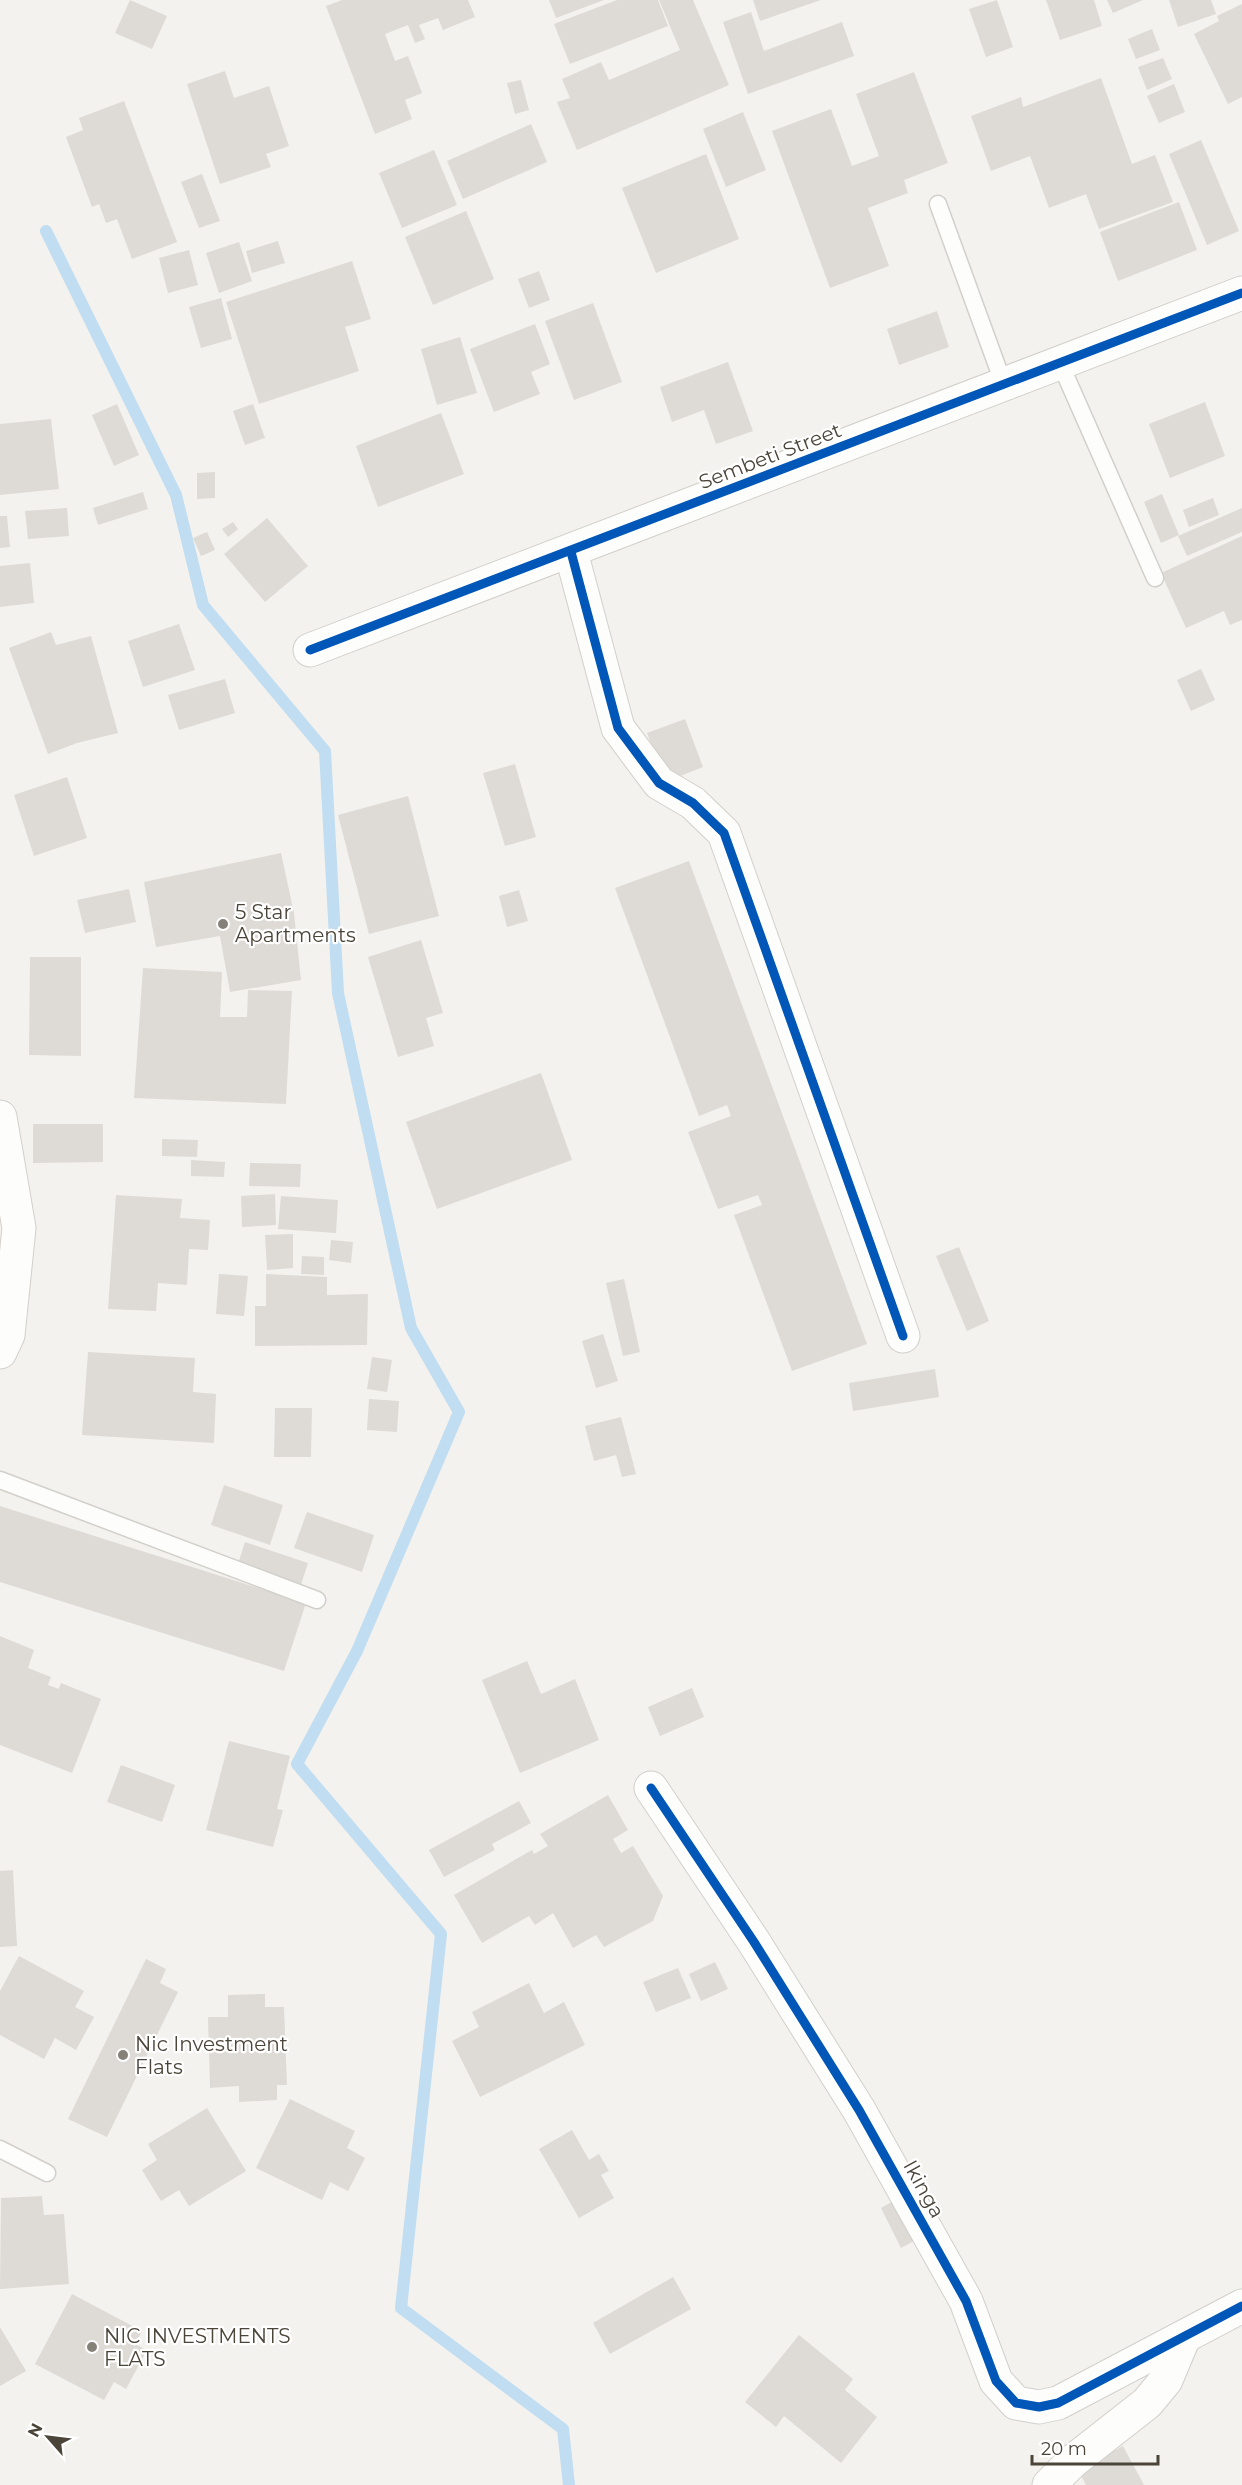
<svg xmlns="http://www.w3.org/2000/svg" width="1242" height="2485" font-family="Montserrat,sans-serif">
  <style>
    .lines { fill: none; stroke-linecap: round; stroke-linejoin: round }
    .stream { stroke: #c0ddf1; stroke-width: 12 }
    .building { fill: #dedbd6 }
    .service-casing { stroke: #d2d0cb; stroke-width: 19 }
    .minor-casing { stroke: #d2d0cb; stroke-width: 35 }
    .service { stroke: #fdfdfc; stroke-width: 16 }
    .minor { stroke: #fdfdfc; stroke-width: 33 }
    .cycleway-casing { stroke: #fff; stroke-width: 13 }
    .cycleway { stroke: #0057b8; stroke-width: 9 }
    .poi-dot { fill: #868178; stroke: #fff; stroke-width: 2 }
    .labels { text-anchor: middle; stroke-width: 4.5; stroke-linejoin: round; paint-order: stroke }
    .street-label { font-size: 20px; fill: #4b4439; stroke: #fff }
    .poi-label { font-size: 20px; fill: #4b4439; stroke: #fff; text-anchor: start }
  </style>
  <rect width="100%" height="100%" fill="#f4f2ee"/>
  <g class="lines">
    <polyline class="stream" points="46,231 176,495 203,605 325,751 338,993 411,1328 459,1412 357,1651 297,1764 441,1934 401,2308 563,2429 569,2485"/>
  </g>
  <g class="building">
    <polygon points="130,0 167,16 152,49 115,33"/>
    <polygon points="342,0 468,0 475,17 443,30 438,18 419,25 425,39 415,43 408,25 385,34 395,61 408,56 422,93 405,100 412,119 375,134 326,6"/>
    <polygon points="549,0 604,0 556,18"/>
    <polygon points="617,0 658,0 668,26 570,64 554,24"/>
    <polygon points="659,0 693,0 729,85 577,150 557,102 570,98 562,79 601,62 609,80 680,50"/>
    <polygon points="753,0 821,0 760,21"/>
    <polygon points="997,0 1013,47 986,57 969,9"/>
    <polygon points="1046,0 1094,0 1102,26 1060,40"/>
    <polygon points="1107,0 1143,0 1113,13"/>
    <polygon points="1169,0 1211,0 1216,14 1178,27"/>
    <polygon points="1242,4 1242,97 1228,104 1194,34 1219,21 1217,16"/>
    <polygon points="751,12 764,51 842,22 854,56 748,94 723,22"/>
    <polygon points="1152,29 1160,50 1136,59 1128,39"/>
    <polygon points="1163,58 1172,79 1147,90 1138,67"/>
    <polygon points="225,71 234,98 269,86 289,146 266,154 271,167 220,184 187,84"/>
    <polygon points="914,72 948,163 904,180 908,193 868,208 889,266 830,288 772,131 831,109 852,166 879,156 856,94"/>
    <polygon points="1101,78 1132,164 1155,155 1173,202 1099,229 1086,194 1049,208 1030,156 991,171 971,116 1021,97 1023,107"/>
    <polygon points="521,80 529,110 515,114 507,83"/>
    <polygon points="1174,84 1185,112 1159,123 1147,96"/>
    <polygon points="124,101 177,242 132,259 117,219 106,223 99,204 92,207 66,137 83,130 79,118"/>
    <polygon points="743,112 766,170 726,187 703,129"/>
    <polygon points="531,124 547,162 463,199 447,161"/>
    <polygon points="1201,140 1239,231 1207,245 1169,154"/>
    <polygon points="434,150 457,205 402,228 379,173"/>
    <polygon points="706,154 739,239 656,273 622,188"/>
    <polygon points="202,174 220,221 199,228 181,182"/>
    <polygon points="1179,202 1197,250 1118,281 1100,232"/>
    <polygon points="466,211 494,279 433,305 405,237"/>
    <polygon points="278,241 285,263 252,273 246,251"/>
    <polygon points="239,242 252,281 219,293 206,253"/>
    <polygon points="189,250 198,285 168,293 159,258"/>
    <polygon points="352,261 371,319 345,327 359,371 259,404 226,302"/>
    <polygon points="539,271 550,300 529,308 518,279"/>
    <polygon points="221,298 232,339 201,348 189,307"/>
    <polygon points="593,303 622,382 574,400 545,321"/>
    <polygon points="937,311 949,347 899,365 887,329"/>
    <polygon points="535,324 550,364 531,372 540,394 494,412 470,349"/>
    <polygon points="460,337 477,393 437,405 421,349"/>
    <polygon points="728,362 753,431 716,444 704,410 672,422 660,387"/>
    <polygon points="1205,402 1225,456 1170,478 1149,424"/>
    <polygon points="117,404 139,455 114,466 92,415"/>
    <polygon points="253,404 265,438 245,445 233,411"/>
    <polygon points="441,413 464,474 378,507 356,446"/>
    <polygon points="51,419 59,489 0,495 0,424"/>
    <polygon points="215,472 215,498 197,499 197,473"/>
    <polygon points="143,492 148,509 98,525 93,508"/>
    <polygon points="1162,494 1179,535 1161,543 1144,502"/>
    <polygon points="1213,498 1219,515 1189,527 1183,510"/>
    <polygon points="67,508 69,536 28,539 25,511"/>
    <polygon points="1242,508 1242,532 1187,556 1178,536"/>
    <polygon points="0,516 7,516 10,547 0,548"/>
    <polygon points="267,518 308,566 265,602 224,554"/>
    <polygon points="233,522 238,529 228,537 222,529"/>
    <polygon points="207,532 215,550 201,556 193,538"/>
    <polygon points="1242,536 1242,620 1230,625 1224,611 1186,628 1161,573"/>
    <polygon points="30,563 34,603 0,607 0,566"/>
    <polygon points="179,624 195,670 143,687 128,641"/>
    <polygon points="51,632 56,645 91,636 118,733 77,743 48,754 9,648"/>
    <polygon points="1201,669 1215,700 1191,711 1177,680"/>
    <polygon points="225,679 235,713 179,730 168,695"/>
    <polygon points="685,719 703,767 665,782 647,733"/>
    <polygon points="515,764 536,837 505,846 483,773"/>
    <polygon points="67,777 87,838 34,856 14,795"/>
    <polygon points="408,796 439,916 369,934 338,815"/>
    <polygon points="281,853 294,913 301,980 230,992 220,936 156,947 144,882"/>
    <polygon points="689,861 867,1344 792,1371 734,1215 762,1205 758,1195 718,1209 688,1132 731,1116 727,1105 699,1116 615,888"/>
    <polygon points="129,889 136,922 85,933 77,900"/>
    <polygon points="519,890 528,921 507,927 499,896"/>
    <polygon points="421,940 443,1013 426,1018 434,1046 398,1057 368,957"/>
    <polygon points="30,957 81,957 81,1056 29,1055"/>
    <polygon points="143,968 222,972 220,1017 247,1017 248,990 292,991 286,1104 134,1098"/>
    <polygon points="541,1073 572,1160 437,1209 406,1122"/>
    <polygon points="33,1124 103,1124 103,1162 33,1163"/>
    <polygon points="162,1139 198,1140 197,1157 162,1156"/>
    <polygon points="191,1160 225,1162 224,1177 191,1176"/>
    <polygon points="250,1163 301,1164 300,1187 249,1186"/>
    <polygon points="275,1194 276,1225 242,1227 241,1196"/>
    <polygon points="116,1195 182,1199 180,1218 210,1220 208,1250 189,1249 187,1285 158,1283 156,1311 108,1309"/>
    <polygon points="281,1196 338,1200 336,1233 278,1229"/>
    <polygon points="293,1234 293,1268 267,1270 265,1235"/>
    <polygon points="331,1240 353,1242 351,1263 329,1260"/>
    <polygon points="959,1247 989,1321 967,1331 936,1256"/>
    <polygon points="302,1256 324,1257 324,1275 301,1274"/>
    <polygon points="219,1274 248,1276 244,1316 216,1314"/>
    <polygon points="266,1274 327,1277 327,1295 368,1294 367,1345 255,1346 255,1306 266,1306"/>
    <polygon points="624,1279 640,1352 623,1356 606,1283"/>
    <polygon points="603,1334 618,1381 596,1388 582,1341"/>
    <polygon points="88,1352 195,1358 193,1392 216,1394 214,1443 82,1435"/>
    <polygon points="372,1357 392,1360 387,1392 367,1389"/>
    <polygon points="935,1369 939,1397 853,1411 849,1383"/>
    <polygon points="369,1399 399,1401 397,1432 367,1430"/>
    <polygon points="275,1408 312,1408 311,1457 274,1457"/>
    <polygon points="621,1417 636,1474 622,1477 616,1455 594,1461 585,1426"/>
    <polygon points="224,1485 283,1505 270,1545 211,1525"/>
    <polygon points="0,1506 306,1603 284,1671 0,1582"/>
    <polygon points="307,1512 374,1535 362,1572 294,1548"/>
    <polygon points="245,1542 308,1563 300,1588 237,1567"/>
    <polygon points="0,1636 34,1650 28,1668 51,1677 48,1685 59,1689 61,1683 101,1699 72,1773 0,1745"/>
    <polygon points="527,1661 541,1694 575,1679 599,1740 520,1773 482,1680"/>
    <polygon points="692,1688 704,1717 660,1736 648,1707"/>
    <polygon points="229,1741 290,1756 277,1809 283,1810 273,1847 206,1830"/>
    <polygon points="121,1765 175,1785 162,1822 107,1802"/>
    <polygon points="608,1795 628,1830 613,1839 621,1853 633,1846 663,1896 653,1921 604,1947 596,1935 573,1948 553,1913 535,1925 529,1916 482,1943 454,1895 532,1850 534,1854 548,1846 540,1834"/>
    <polygon points="519,1801 531,1823 492,1844 495,1850 444,1877 429,1850"/>
    <polygon points="13,1870 17,1946 0,1947 0,1871"/>
    <polygon points="19,1956 84,1991 75,2007 94,2017 76,2050 55,2038 44,2059 0,2035 0,1991"/>
    <polygon points="146,1959 166,1969 160,1983 178,1992 107,2137 68,2119"/>
    <polygon points="715,1962 728,1989 701,2001 689,1974"/>
    <polygon points="678,1968 691,1998 656,2012 643,1982"/>
    <polygon points="529,1983 544,2013 564,2002 585,2045 480,2097 452,2041 479,2027 472,2012"/>
    <polygon points="265,1994 265,2007 284,2007 287,2085 277,2085 277,2100 239,2102 239,2086 210,2088 208,2017 228,2017 228,1995"/>
    <polygon points="290,2099 355,2131 347,2148 365,2158 348,2191 330,2182 322,2200 256,2168"/>
    <polygon points="207,2108 246,2171 189,2206 179,2190 161,2201 142,2170 157,2160 148,2144"/>
    <polygon points="572,2130 589,2160 599,2154 609,2171 601,2175 614,2198 579,2218 539,2149"/>
    <polygon points="42,2196 44,2215 64,2214 69,2284 0,2289 1,2198"/>
    <polygon points="897,2199 918,2239 901,2248 881,2208"/>
    <polygon points="673,2277 691,2309 610,2354 593,2323"/>
    <polygon points="72,2294 142,2331 135,2344 147,2350 126,2389 114,2382 104,2400 35,2364"/>
    <polygon points="0,2327 26,2371 0,2386"/>
    <polygon points="799,2335 853,2379 845,2390 877,2417 841,2463 784,2416 776,2427 745,2402"/>
    <polygon points="1123,2446 1144,2485 1086,2485 1078,2470"/>
  </g>
  <g class="lines">
    <g class="service-casing">
      <g id="service">
        <polyline points="938,204 1004,385"/>
        <polyline points="1060,363 1155,578"/>
        <polyline points="0,1480 317,1600"/>
        <polyline points="0,2149 47,2173"/>
      </g>
    </g>
    <g class="minor-casing">
      <g id="minor">
        <polyline points="571,552 618,728 659,783 693,803 724,833 903,1336"/>
        <polyline points="310,650 1242,293"/>
        <polyline points="0,1117 19,1228 8,1335 0,1352"/>
        <polyline points="651,1788 754,1942 859,2110 966,2301 996,2381 1016,2403 1039,2407 1058,2403 1242,2306"/>
        <polyline points="1049,2485 1073,2461 1147,2403 1166,2380 1184,2337"/>
      </g>
    </g>
    <use href="#service" class="service"/>
    <use href="#minor" class="minor"/>
    <g class="cycleway-casing">
      <g id="cycleway">
        <polyline points="571,552 618,728 659,783 693,803 724,833 903,1336"/>
        <polyline points="310,650 1242,293"/>
        <polyline points="651,1788 754,1942 859,2110 966,2301 996,2381 1016,2403 1039,2407 1058,2403 1242,2306"/>
      </g>
    </g>
    <use href="#cycleway" class="cycleway"/>
  </g>
  <g class="poi-dot">
    <circle cx="223" cy="924" r="6"/>
    <circle cx="123" cy="2055" r="6"/>
    <circle cx="92" cy="2347" r="6"/>
  </g>
  <g class="labels">
    <g class="street-label">
      <text transform="translate(770 456) rotate(-21)" y="7">Sembeti Street</text>
      <text transform="translate(924 2189) rotate(61)" y="7">Ikinga</text>
    </g>
    <g class="poi-label">
      <text x="235" y="919">5 Star<tspan x="235" dy="23">Apartments</tspan></text>
      <text x="135" y="2051">Nic Investment<tspan x="135" dy="23">Flats</tspan></text>
      <text x="104" y="2343">NIC INVESTMENTS<tspan x="104" dy="23">FLATS</tspan></text>
    </g>
  </g>
  <g transform="translate(48 2437) rotate(298)" stroke="#ffffff" stroke-width="4.5" paint-order="stroke">
  <path d="M0-4.5L10 22L0 15L-10 22Z" fill="#4b4439"/>
  <text y="-9" font-size="16" font-weight="bold" text-anchor="middle" fill="#4b4439">N</text>
  </g>
  <path d="M1032 2455v9h126v-9" fill="none" stroke="#4b4439" stroke-width="3"/>
  <text x="1041" y="2455" font-size="18" fill="#4b4439" stroke="#ffffff" stroke-width="4.5" paint-order="stroke">20 m</text>
</svg>
